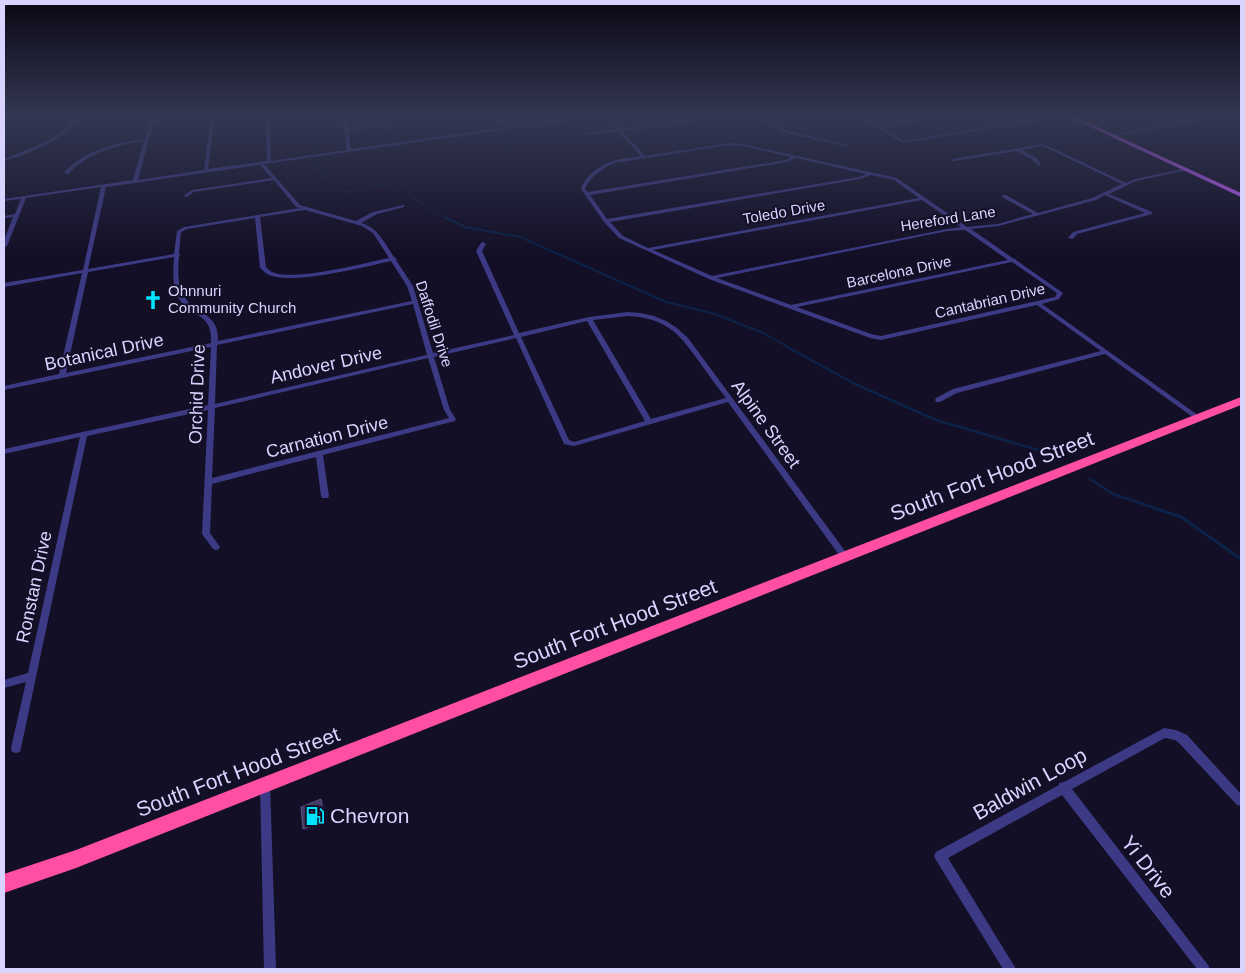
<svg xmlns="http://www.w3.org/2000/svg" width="1245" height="973" font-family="Helvetica,sans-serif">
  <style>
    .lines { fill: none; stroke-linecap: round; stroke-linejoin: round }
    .stream-far3 { stroke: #0c2248; stroke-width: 1 }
    .stream-far2 { stroke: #0c2248; stroke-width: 2 }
    .stream-far1 { stroke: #0c2248; stroke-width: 2.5 }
    .stream { stroke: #0c2248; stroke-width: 3 }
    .minor { fill: #3d3a85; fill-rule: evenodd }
    .major { fill: #c25bff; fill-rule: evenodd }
    .highway { fill: #ff4fa3; fill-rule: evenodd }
    .shaded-wall { fill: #1d163a }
    .building { fill: #433a66; stroke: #5a527e }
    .labels { text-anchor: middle; stroke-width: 4; stroke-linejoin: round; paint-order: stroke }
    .far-street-label { font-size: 15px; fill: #d9d4ff; stroke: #130f26 }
    .far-poi-label { font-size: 15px; fill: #d9d4ff; stroke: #130f26; text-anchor: start }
    .street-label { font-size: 18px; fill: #d9d4ff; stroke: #130f26 }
    .near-street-label { font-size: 21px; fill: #d9d4ff; stroke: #130f26 }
    .near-poi-label { font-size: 21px; fill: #d9d4ff; stroke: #130f26; text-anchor: start }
  </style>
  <rect width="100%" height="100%" fill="#130f26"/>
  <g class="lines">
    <g class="stream-far3">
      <polyline points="309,117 311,141 317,154"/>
      <polyline points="316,159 312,165 326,176 332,189 348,192 394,182 401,183 417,201 448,219"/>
    </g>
    <polyline class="stream-far2" points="446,218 465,227 520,237 666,302 715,314 763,333 790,348"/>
    <g class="stream-far1">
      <polyline points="787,347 855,384 936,420 1062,457"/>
      <polyline points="1090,479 1113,494 1161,510"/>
    </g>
    <polyline class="stream" points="1157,509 1181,517 1241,559"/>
    <g class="minor">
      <path d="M 77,117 L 81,117 C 65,139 29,154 4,161 L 4,159 C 29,148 60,140 77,117 Z"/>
      <path d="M 151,117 L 155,117 L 138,180 L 204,170 L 211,117 L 215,117 L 208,169 L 267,161 L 266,117 L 270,117 L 271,161 L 347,150 L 342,117 L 346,117 L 348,128 L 383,125 L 391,128 L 389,129 L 383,127 L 348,130 L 351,149 L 506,127 L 498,117 L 502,117 L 510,127 L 579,117 L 587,117 L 585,118 L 264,164 L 300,205 L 356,221 L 373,212 L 404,205 L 404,207 L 377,214 L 361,223 C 378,227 385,244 394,257 L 397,259 L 396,260 L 413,286 L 433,353 L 514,335 L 476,251 L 481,243 L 483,242 L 486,244 L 482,251 L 519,333 L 589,317 L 628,312 L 640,313 L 654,316 L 666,321 L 677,328 L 688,338 L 848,555 L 849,557 L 848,559 L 845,560 L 842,559 L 728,402 L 574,446 L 564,444 L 516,338 L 434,357 L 450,410 L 456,419 L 455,421 L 323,455 L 329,496 L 328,498 L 322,498 L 321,496 L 316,457 L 212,484 L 210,533 L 220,547 L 219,549 L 216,550 L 213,549 L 202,534 L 208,410 L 87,436 L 21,748 L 20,752 L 16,753 L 12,752 L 11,748 L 26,682 L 4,688 L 4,680 L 28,673 L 80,437 L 4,454 L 4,449 L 208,405 L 211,347 L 4,390 L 4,386 L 59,374 L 82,273 L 4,287 L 4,283 L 83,270 L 101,187 L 26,198 L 7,246 L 4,248 L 4,240 L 13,217 L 4,218 L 4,216 L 15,214 L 21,199 L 4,201 L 4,199 L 133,180 L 144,141 C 116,145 88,153 68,174 L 64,173 C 84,150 115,143 145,139 ZM 260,165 L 272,178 L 192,190 L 183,196 L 187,197 L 193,192 L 274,180 L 296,207 L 300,208 L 184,227 L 177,231 L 174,254 L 88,269 L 106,187 ZM 305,210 L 362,226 L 373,233 L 389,258 C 365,263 293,282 272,272 C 270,271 268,269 266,267 L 260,217 ZM 255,218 L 260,268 C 263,270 266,274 269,275 C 294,285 364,267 391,261 L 407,286 L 412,301 L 218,341 C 219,311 195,316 184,296 C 177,284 178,269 179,256 L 181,255 L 179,254 L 181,232 L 187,229 ZM 174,257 C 173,270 172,285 178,297 C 190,319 213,311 211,343 L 66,373 L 88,272 ZM 413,304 L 427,355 L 215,404 L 217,345 ZM 628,316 C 665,318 678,332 698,360 C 707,373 716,385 726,398 L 651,419 L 593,320 ZM 587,321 L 645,421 L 574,442 L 569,440 L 521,337 ZM 428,358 L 444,410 L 449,418 L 212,478 L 215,408 Z"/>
      <path d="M 605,117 L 609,117 L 620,129 L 693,120 L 692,122 L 622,131 L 645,156 L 729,143 L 743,144 L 897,178 L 967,227 L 998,224 L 1033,214 L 1002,197 L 1002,195 L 1006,195 L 1038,213 L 1092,198 L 1122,184 L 1043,146 L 1022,150 L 1037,158 L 1041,165 L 1039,166 L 1033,160 L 1017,151 L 954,161 L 952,161 L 952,159 L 1044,144 L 1126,183 L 1135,179 L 1187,168 L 1187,170 L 1136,181 L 1109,194 L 1152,212 L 1152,214 L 1077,234 L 1073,239 L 1068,238 L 1073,232 L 1145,213 L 1105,195 L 1096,200 L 998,226 L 971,229 L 1014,259 L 1016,259 L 1016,260 L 1063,293 L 1059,299 L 1042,304 L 1202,418 L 1199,420 L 1197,420 L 1105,354 L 957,393 L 940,402 L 936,402 L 935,400 L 936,398 L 953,389 L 1101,351 L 1037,305 L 881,340 L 870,338 L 709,279 L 619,238 L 604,222 L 581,189 C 585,176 601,164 613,161 C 622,158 632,158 641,156 L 618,131 L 587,135 L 587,133 L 588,133 L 616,129 ZM 729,145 L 743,146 L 791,157 L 786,160 L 588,192 L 585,189 C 590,176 603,168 615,163 ZM 796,158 L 866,174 L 859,177 L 607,219 L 590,195 L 787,162 ZM 871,175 L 894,180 L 919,198 L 648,248 L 623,236 L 610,222 L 860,179 ZM 922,200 L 961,227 L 947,229 L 712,276 L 653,250 ZM 965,230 L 1008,260 L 791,305 L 717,278 L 947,231 ZM 1012,262 L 1057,293 L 1055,297 L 881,336 L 871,334 L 797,307 Z"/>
      <polygon points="757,117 761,117 788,131 847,145 845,146 786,133"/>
      <polygon points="861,117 865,117 878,125 932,117 940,117 881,127 904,141 1049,117 1057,117 903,143"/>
      <polygon points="1209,117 1216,117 1112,137 1110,136"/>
      <polygon points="1164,728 1176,730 1187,735 1241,794 1241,806 1237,805 1179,743 1175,740 1165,738 1072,789 1208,965 1210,969 1197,969 1062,795 948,858 1016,969 1003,969 936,860 934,856 936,852 1059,785 1059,783 1064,782"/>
      <polygon points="265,778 269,779 270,783 276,969 264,969 260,783 261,779"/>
    </g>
    <polygon class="major" points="1069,117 1076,117 1241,193 1241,197"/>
    <polygon class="highway" points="1241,397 1241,405 76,868 4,893 4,874 76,850"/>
  </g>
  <polygon class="shaded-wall" points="321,799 324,802 327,823 306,831 303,829"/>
  <polygon class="building" points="321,799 324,820 303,829 301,807"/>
  <linearGradient id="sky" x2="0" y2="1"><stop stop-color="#0a0815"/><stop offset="0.46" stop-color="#333752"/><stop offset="1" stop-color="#333752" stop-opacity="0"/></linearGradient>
  <rect width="1245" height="253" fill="url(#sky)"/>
  <defs>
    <g id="church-bare" transform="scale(1.5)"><path d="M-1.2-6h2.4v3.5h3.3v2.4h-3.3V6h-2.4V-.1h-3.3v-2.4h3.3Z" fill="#00e5ff" stroke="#130f26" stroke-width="2.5" paint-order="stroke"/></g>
    <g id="fuel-bare" transform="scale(1.5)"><path d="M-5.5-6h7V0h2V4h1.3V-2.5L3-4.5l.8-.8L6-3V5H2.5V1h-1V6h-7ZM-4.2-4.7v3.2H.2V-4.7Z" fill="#00e5ff" stroke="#130f26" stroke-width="2.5" paint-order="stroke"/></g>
  </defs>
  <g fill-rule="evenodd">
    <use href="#church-bare" x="153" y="300"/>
    <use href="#fuel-bare" x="315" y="816"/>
  </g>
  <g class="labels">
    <g class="far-street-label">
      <text transform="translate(784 212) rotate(-10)" y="5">Toledo Drive</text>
      <text transform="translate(948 219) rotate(-9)" y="5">Hereford Lane</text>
      <text transform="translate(899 272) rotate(-12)" y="5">Barcelona Drive</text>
      <text transform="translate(990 301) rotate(-13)" y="5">Cantabrian Drive</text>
      <text transform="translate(434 324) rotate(72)" y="5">Daffodil Drive</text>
    </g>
    <g class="far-poi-label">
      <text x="168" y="296">Ohnnuri<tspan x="168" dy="17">Community Church</tspan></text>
    </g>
    <g class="street-label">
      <text transform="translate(104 352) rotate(-12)" y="6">Botanical Drive</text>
      <text transform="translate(326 365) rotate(-13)" y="6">Andover Drive</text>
      <text transform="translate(197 394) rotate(-88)" y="6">Orchid Drive</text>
      <text transform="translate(766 424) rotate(54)" y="6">Alpine Street</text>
      <text transform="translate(327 437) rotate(-14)" y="6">Carnation Drive</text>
      <text transform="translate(34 587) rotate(-78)" y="6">Ronstan Drive</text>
    </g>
    <g class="near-street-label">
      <text transform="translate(992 476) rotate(-21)" y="7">South Fort Hood Street</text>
      <text transform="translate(615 624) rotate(-21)" y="7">South Fort Hood Street</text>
      <text transform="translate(238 772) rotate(-21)" y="7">South Fort Hood Street</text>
      <text transform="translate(1030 784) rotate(-29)" y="7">Baldwin Loop</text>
      <text transform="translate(1148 867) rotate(52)" y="7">Yi Drive</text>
    </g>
    <g class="near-poi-label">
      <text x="330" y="823">Chevron</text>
    </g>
  </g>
  <rect width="1245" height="973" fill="none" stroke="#d9d4ff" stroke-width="10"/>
</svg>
